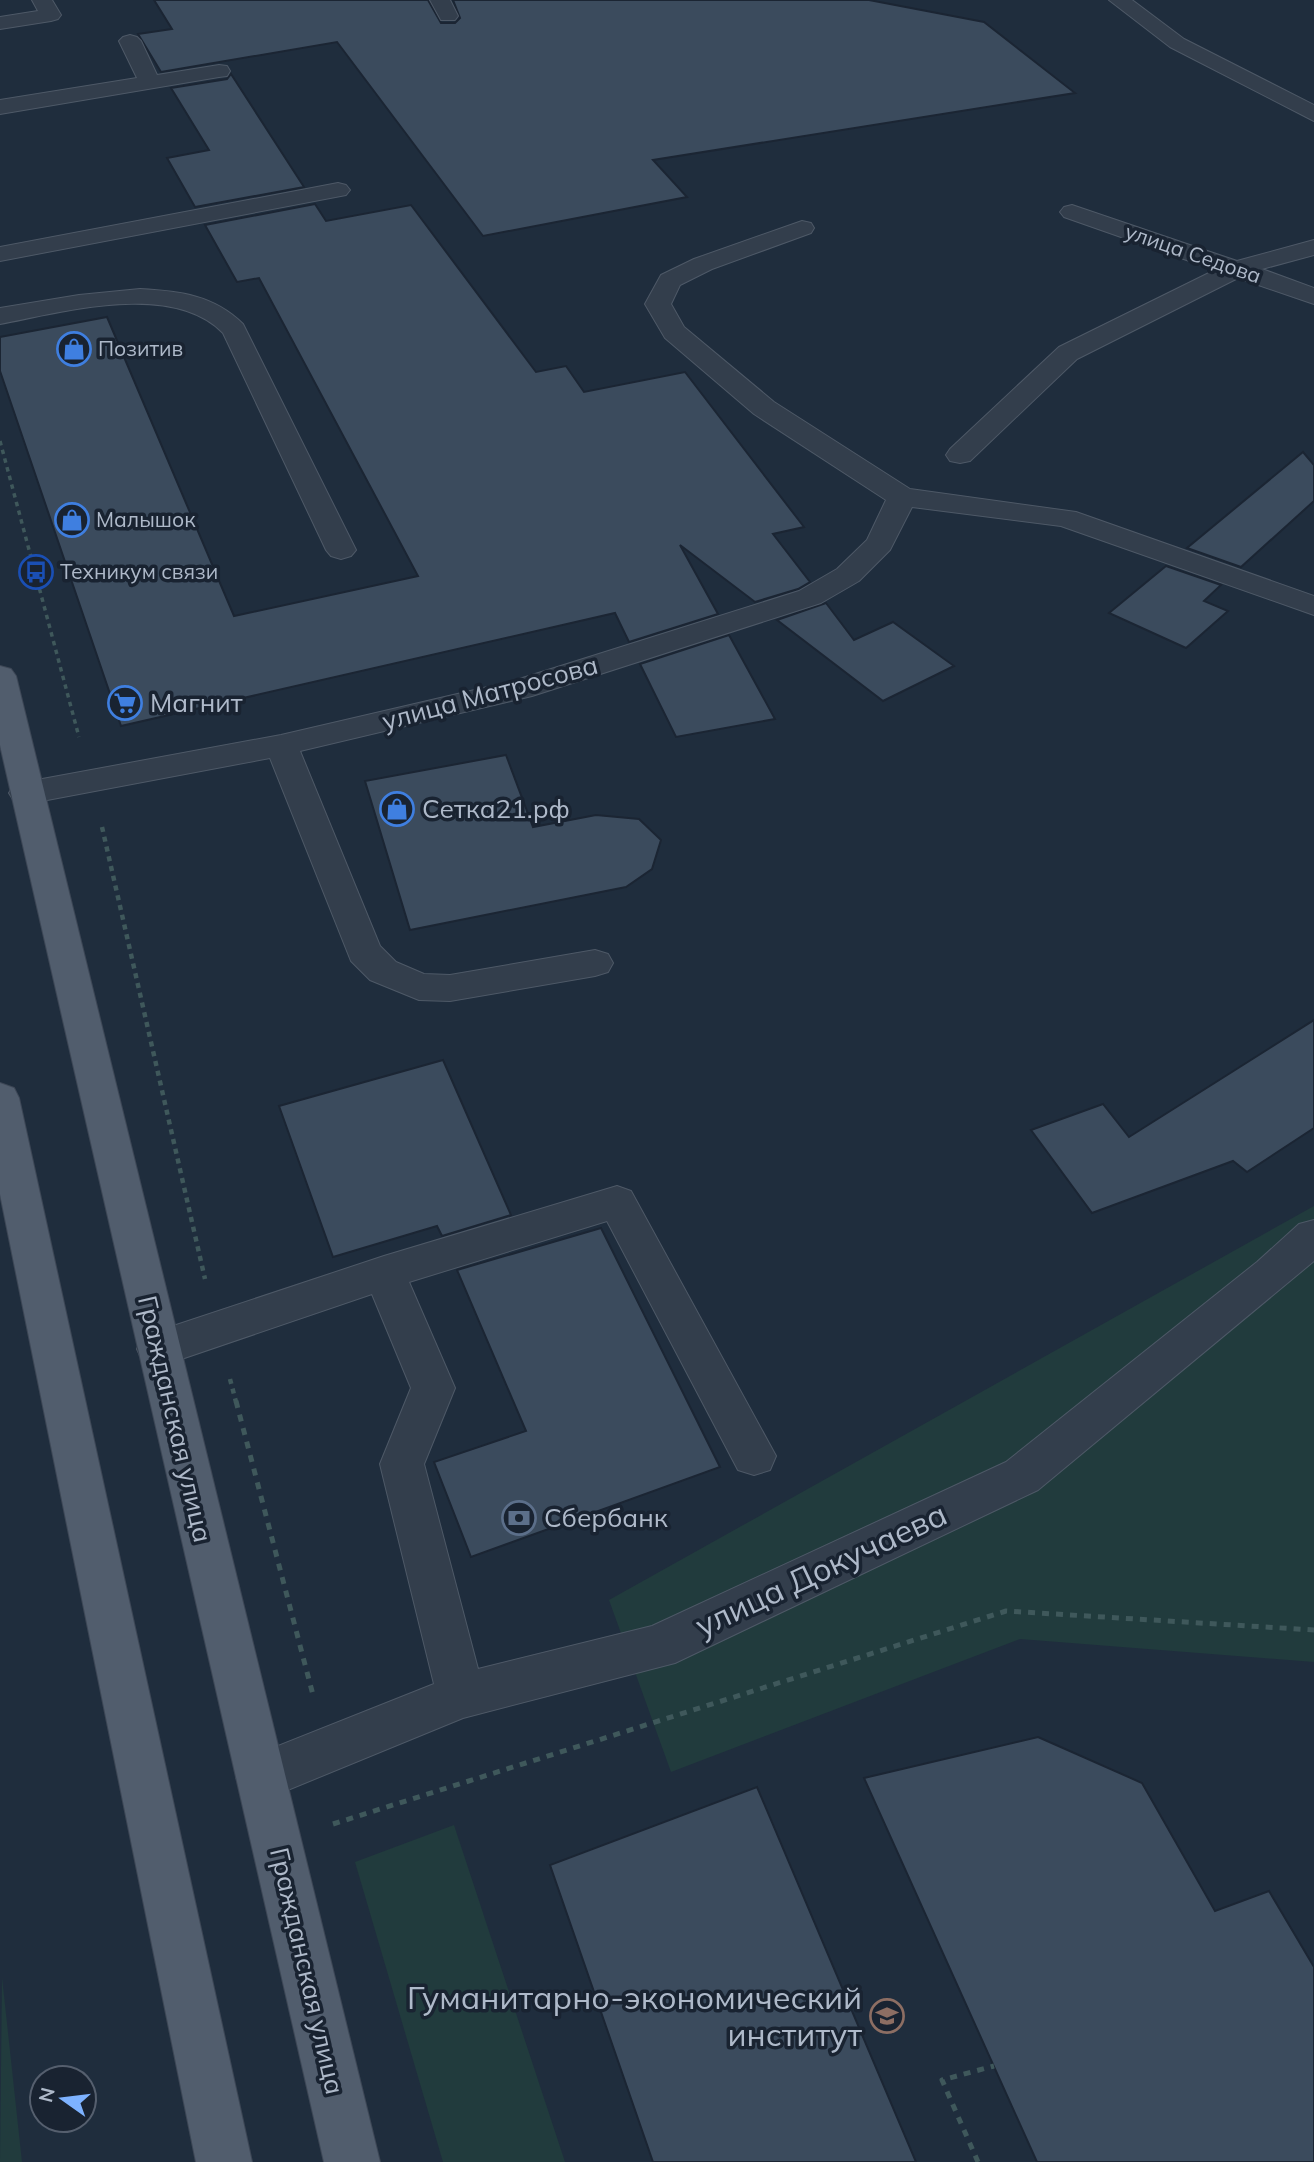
<svg xmlns="http://www.w3.org/2000/svg" width="1314" height="2162" font-family="Mulish,sans-serif">
  <style>
    .green { fill: #213b3d }
    .building { fill: #3b4b5d; stroke: #1b2533; stroke-width: 2 }
    .lines { fill: none; stroke-linecap: round; stroke-linejoin: round }
    .minor-casing { stroke: #4e5967; stroke-width: 2 }
    .major-casing { stroke: #3d4756; stroke-width: 2 }
    .path-far2 { stroke: #3f585b; stroke-width: 3.5; stroke-dasharray: 4.5 4.5; stroke-linecap: butt }
    .path-far1 { stroke: #3f585b; stroke-width: 4.5; stroke-dasharray: 5 5; stroke-linecap: butt }
    .path { stroke: #3f585b; stroke-width: 5; stroke-dasharray: 7 7; stroke-linecap: butt }
    .minor { fill: #333e4c; fill-rule: evenodd }
    .major { fill: #515d6d; fill-rule: evenodd }
    .labels { text-anchor: middle; stroke-width: 7; stroke-linejoin: round; paint-order: stroke }
    .far-street-label { font-size: 21px; fill: #aeb9c9; stroke: #192331 }
    .far-poi-label { font-size: 21px; fill: #aeb9c9; stroke: #192331; text-anchor: start }
    .street-label { font-size: 26px; fill: #aeb9c9; stroke: #192331 }
    .poi-label { font-size: 26px; fill: #aeb9c9; stroke: #192331; text-anchor: start }
    .near-street-label { font-size: 32px; fill: #aeb9c9; stroke: #192331 }
    .near-poi-label { font-size: 32px; fill: #aeb9c9; stroke: #192331; text-anchor: end }
  </style>
  <rect width="100%" height="100%" fill="#1f2d3d"/>
  <g class="green">
    <polygon points="1314,1206 1314,1662 1020,1639 671,1772 609,1600"/>
    <polygon points="454,1825 565,2162 443,2162 355,1862"/>
    <polygon points="2,1977 22,2162 0,2162"/>
  </g>
  <g class="building">
    <polygon points="154,0 428,0 441,23 455,23 460,18 453,0 869,0 984,22 1075,93 653,160 687,197 483,236 337,42 161,72 138,34 172,29"/>
    <polygon points="231,74 304,187 195,207 167,158 209,150 171,88 227,79"/>
    <polygon points="315,204 326,221 411,205 536,372 566,366 584,392 685,372 804,527 773,534 810,582 798,589 755,602 680,545 718,614 629,642 615,613 121,726 0,371 0,337 107,317 234,616 418,576 259,278 237,282 205,225"/>
    <polygon points="1303,452 1314,465 1314,501 1241,567 1187,548"/>
    <polygon points="1166,566 1221,585 1204,601 1228,611 1186,648 1109,613"/>
    <polygon points="826,603 854,640 893,622 954,666 883,701 777,620"/>
    <polygon points="729,635 775,719 676,737 640,664"/>
    <polygon points="506,755 533,827 596,815 639,819 661,840 652,869 626,887 410,930 365,781"/>
    <polygon points="1314,1020 1314,1128 1247,1172 1233,1161 1092,1213 1031,1130 1103,1104 1129,1137"/>
    <polygon points="443,1060 511,1215 442,1236 437,1226 333,1257 279,1106"/>
    <polygon points="601,1228 720,1467 471,1557 434,1462 526,1431 457,1270"/>
    <polygon points="1038,1737 1142,1783 1215,1911 1269,1891 1314,1967 1314,2162 1037,2162 864,1778"/>
    <polygon points="757,1787 916,2162 653,2162 550,1865"/>
  </g>
  <g class="lines">
    <g class="minor-casing">
      <g id="minor">
        <polygon points="32,0 52,0 61,15 58,19 51,21 0,29 0,17 38,11"/>
        <polygon points="430,0 450,0 458,16 455,20 441,20"/>
        <polygon points="1109,0 1132,0 1184,39 1314,105 1314,121 1170,47"/>
        <polygon points="130,35 137,37 141,41 157,75 219,65 227,66 230,71 227,76 219,77 0,114 0,100 137,78 119,41 123,37"/>
        <polygon points="338,183 346,185 350,190 346,195 0,261 0,247"/>
        <polygon points="1072,205 1237,261 1314,240 1314,255 1262,269 1314,288 1314,304 1238,278 1077,359 970,461 960,463 950,461 946,455 950,449 1059,347 1215,270 1064,217 1060,212 1064,207"/>
        <polygon points="802,221 811,223 814,228 811,233 712,269 680,285 671,304 684,327 774,402 910,489 1076,512 1314,596 1314,615 1061,526 912,507 890,550 859,581 821,603 532,696 300,751 380,946 396,962 424,974 450,975 595,950 608,954 613,963 608,972 595,976 450,1001 419,1000 370,980 351,961 270,758 26,804 14,801 9,793 14,785 26,782 281,735 513,681 799,591 837,569 867,540 886,500 754,414 665,338 645,304 661,275 694,259"/>
        <path d="M 140,289 C 179,291 214,295 243,324 L 356,550 L 351,556 L 341,559 L 331,556 L 326,550 L 223,333 C 172,281 64,312 0,324 L 0,308 L 79,295 Z"/>
        <polygon points="617,1186 631,1191 776,1456 770,1470 754,1475 738,1470 607,1221 409,1282 455,1388 424,1464 478,1669 652,1626 1006,1462 1257,1262 1299,1224 1314,1220 1314,1261 1038,1490 675,1663 463,1718 261,1801 243,1794 236,1777 243,1760 434,1684 380,1464 411,1388 372,1294 158,1367 143,1362 137,1349 143,1336 384,1256"/>
      </g>
    </g>
    <g class="major-casing">
      <g id="major">
        <polygon points="0,666 11,669 16,676 380,2162 324,2162 0,745"/>
        <polygon points="0,1083 14,1088 19,1098 252,2162 196,2162 0,1194"/>
      </g>
    </g>
    <polyline class="path-far2" points="0,441 79,737"/>
    <g class="path-far1">
      <polyline points="102,827 205,1279"/>
      <polyline points="230,1379 236,1402"/>
    </g>
    <g class="path">
      <polyline points="236,1401 313,1695"/>
      <polyline points="333,1824 1006,1611 1314,1630"/>
      <polyline points="978,2162 942,2080 994,2066"/>
    </g>
    <use href="#minor" class="minor"/>
    <use href="#major" class="major"/>
  </g>
  <defs>
    <g id="shop-ring" transform="scale(1.75)"><circle r="9.5" fill="#192331" stroke="#3f7fe0" stroke-width="1.5"/><path d="M-5-2.5h2.3a2.7 3.5 0 0 1 5.4 0H5L5.5 6h-11ZM-1.5-2.5h3a1.5 2.3 0 0 0-3 0Z" fill="#3f7fe0"/></g>
    <g id="bus-ring" transform="scale(1.75)"><circle r="9.5" fill="#192331" stroke="#1a4fb4" stroke-width="1.5"/><path d="M-5-6H5V4H4V6H2V4H-2V6H-4V4H-5ZM-3.5-4V0h7V-4ZM-3.5 1.2v1.5H-2V1.2ZM2 1.2v1.5H3.5V1.2Z" fill="#1a4fb4"/></g>
    <g id="supermarket-ring" transform="scale(1.75)"><circle r="9.5" fill="#192331" stroke="#3f7fe0" stroke-width="1.5"/><path d="M-6-5.5h2.5l.6 2H6L4.5 2H-2.5L-4.4-4H-6ZM-1.5 3.2a1.3 1.3 0 1 0 .1 0ZM3 3.2a1.3 1.3 0 1 0 .1 0Z" fill="#3f7fe0"/></g>
    <g id="bank-ring" transform="scale(1.75)"><circle r="9.5" fill="#192331" stroke="#5c6f8a" stroke-width="1.5"/><path d="M-6-4H6V4H-6ZM0-2.3a2.3 2.3 0 1 0 0 4.6a2.3 2.3 0 1 0 0-4.6Z" fill="#5c6f8a"/></g>
    <g id="university-ring" transform="scale(1.75)"><circle r="9.5" fill="#192331" stroke="#8d6e63" stroke-width="1.5"/><path d="M0-5L7-2L0 1L-7-2ZM-4 1L0 2.5L4 1V4Q0 6-4 4Z" fill="#8d6e63"/></g>
  </defs>
  <g fill-rule="evenodd">
    <use href="#shop-ring" x="74" y="349"/>
    <use href="#shop-ring" x="72" y="520"/>
    <use href="#bus-ring" x="36" y="572"/>
    <use href="#supermarket-ring" x="125" y="703"/>
    <use href="#shop-ring" x="397" y="809"/>
    <use href="#bank-ring" x="519" y="1518"/>
    <use href="#university-ring" x="887" y="2016"/>
  </g>
  <g class="labels">
    <g class="far-street-label">
      <text transform="translate(1193 254) rotate(19)" y="7">улица Седова</text>
    </g>
    <g class="far-poi-label">
      <text x="98" y="356">Позитив</text>
      <text x="96" y="527">Малышок</text>
      <text x="60" y="579">Техникум связи</text>
    </g>
    <g class="street-label">
      <text transform="translate(490 693) rotate(-15)" y="9">улица Матросова</text>
      <text transform="translate(175 1419) rotate(77)" y="9">Гражданская улица</text>
      <text transform="translate(307 1971) rotate(77)" y="9">Гражданская улица</text>
    </g>
    <g class="poi-label">
      <text x="150" y="712">Магнит</text>
      <text x="422" y="818">Сетка21.рф</text>
      <text x="544" y="1527">Сбербанк</text>
    </g>
    <g class="near-street-label">
      <text transform="translate(821 1570) rotate(-25)" y="11">улица Докучаева</text>
    </g>
    <g class="near-poi-label">
      <text x="862" y="2009">Гуманитарно-экономический<tspan x="862" dy="37">институт</tspan></text>
    </g>
  </g>
  <g transform="translate(63 2099) rotate(284)"><circle r="33" fill="#192331" stroke="#555f6e" stroke-width="2"/>
  <path d="M0-5L12 26L0 18L-12 26Z" fill="#7db2ff"/>
  <text y="-10" font-size="19" font-weight="bold" text-anchor="middle" fill="#aeb9c9">N</text>
  </g>
</svg>
